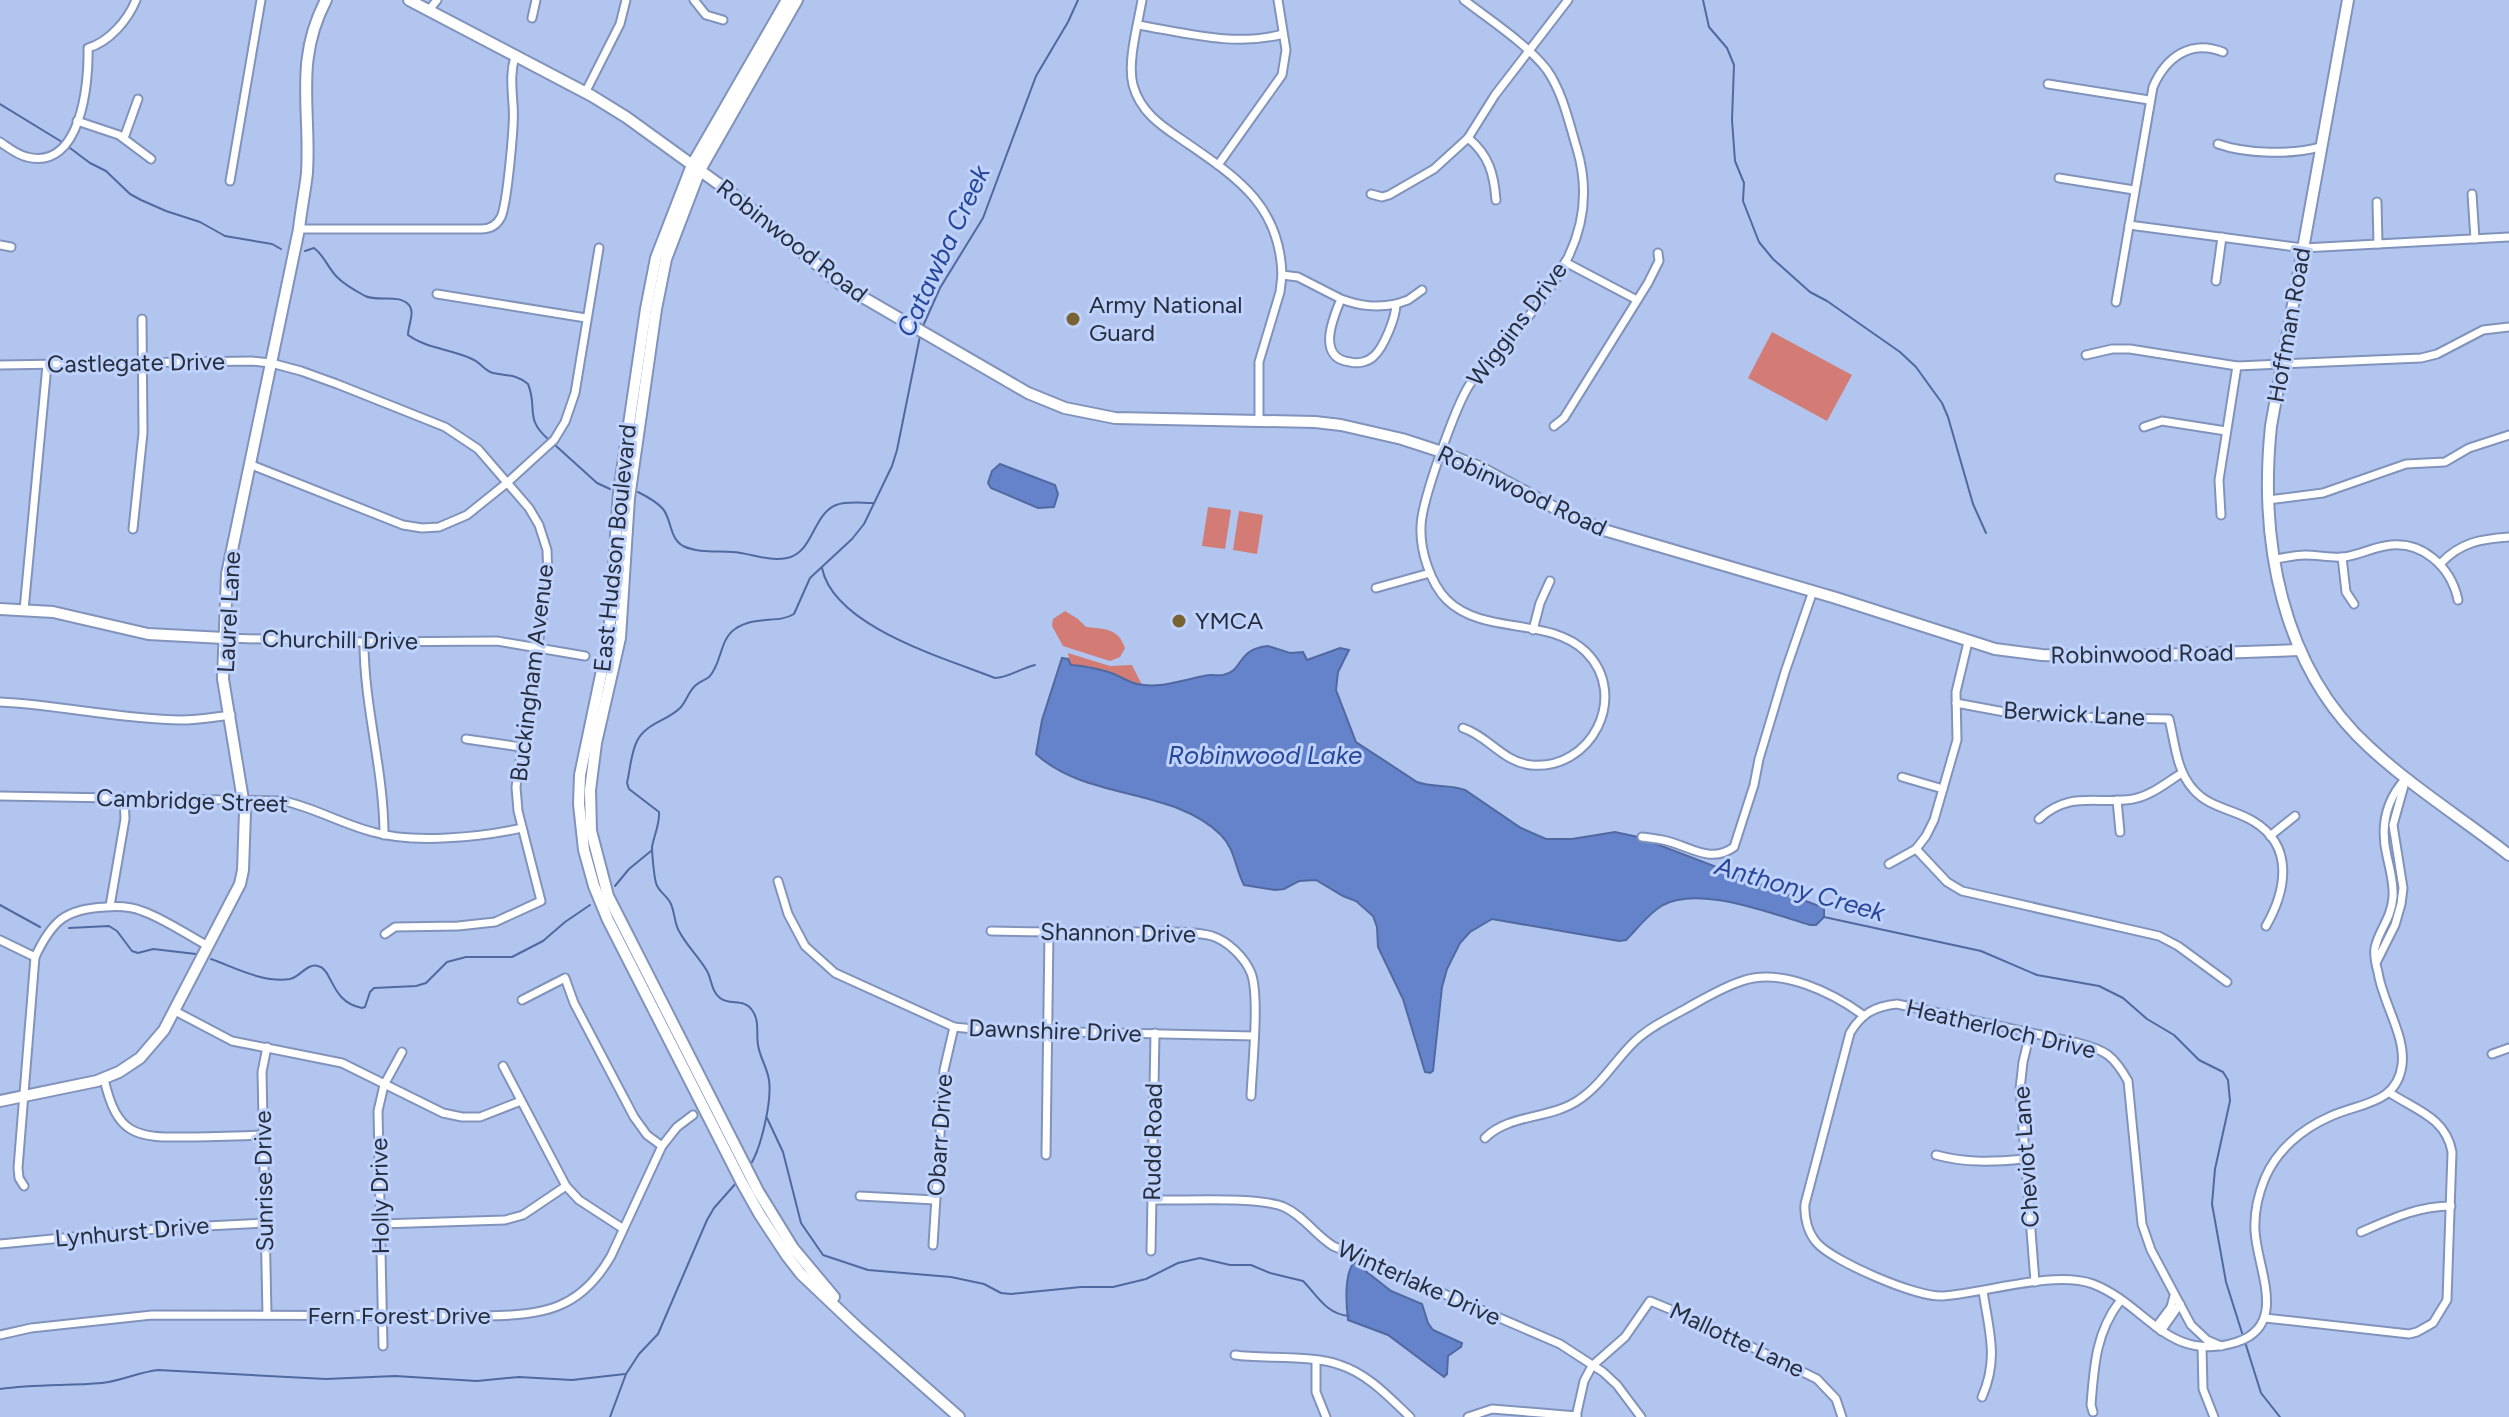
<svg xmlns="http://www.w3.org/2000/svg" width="2509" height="1417" font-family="Figtree,sans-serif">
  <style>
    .green { fill: #d27c75 }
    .water { fill: #6483ca; stroke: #5169a0; stroke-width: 2 }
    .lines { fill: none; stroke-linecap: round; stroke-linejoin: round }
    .stream { stroke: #5169a0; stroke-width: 2 }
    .street-casing { stroke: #8193bb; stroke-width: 11 }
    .secondary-casing { stroke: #8193bb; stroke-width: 14 }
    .street { stroke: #fff; stroke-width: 7 }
    .secondary { stroke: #fff; stroke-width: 10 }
    .poi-dot { fill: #796332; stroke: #bed2fc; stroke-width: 3 }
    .labels { text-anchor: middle; stroke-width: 6; stroke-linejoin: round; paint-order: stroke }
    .street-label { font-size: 24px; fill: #262d3d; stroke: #bed2fc }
    .poi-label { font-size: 24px; fill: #262d3d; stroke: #bed2fc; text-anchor: start }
    .water-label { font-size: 26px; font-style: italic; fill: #27469a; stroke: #bed2fc }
  </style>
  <rect width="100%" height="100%" fill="#b1c5ef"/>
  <g class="green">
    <polygon points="1772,332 1852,375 1827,421 1748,378"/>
    <polygon points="1208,507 1231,510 1225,549 1202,546"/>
    <polygon points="1239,511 1263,515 1257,554 1233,550"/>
    <path d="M 1065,611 L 1078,619 L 1086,627 C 1105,629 1118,628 1125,648 L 1120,657 L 1110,661 L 1063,646 L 1052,626 L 1053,619 Z"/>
    <polygon points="1068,653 1110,666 1132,665 1142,685 1088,666 1070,665"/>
  </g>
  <g class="water">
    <polygon points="1000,464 1055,485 1058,494 1054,507 1038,508 991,488 988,483 992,471"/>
    <path d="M 1268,646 L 1290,653 L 1303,652 L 1307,660 L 1340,648 L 1349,650 L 1338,672 L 1336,690 L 1356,742 L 1417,782 C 1433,788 1449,784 1465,790 L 1521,828 L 1546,839 L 1572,839 L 1615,832 L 1638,837 L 1824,908 L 1824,917 L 1816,925 L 1810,925 C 1772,914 1700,885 1663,905 C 1649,913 1637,929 1626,940 L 1619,941 L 1492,919 L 1470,932 L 1460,943 L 1447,969 L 1442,987 L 1433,1071 L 1430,1073 L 1425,1072 L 1403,999 L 1378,947 L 1377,927 L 1373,916 L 1356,901 L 1343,896 L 1316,880 L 1299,881 L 1284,889 L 1275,890 L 1244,885 C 1235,868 1235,849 1221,835 C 1173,787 1087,801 1036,754 L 1042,720 L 1062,658 L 1068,659 L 1071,665 C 1086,666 1100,669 1114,674 C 1121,677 1129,682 1137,684 C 1159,689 1183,680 1204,676 C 1210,674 1217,676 1223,675 C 1244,671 1236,649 1268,646 Z"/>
    <path d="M 1354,1262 L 1391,1291 L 1422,1304 L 1428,1323 L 1433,1330 L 1462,1343 L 1461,1347 L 1448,1356 L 1447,1374 L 1444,1377 L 1388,1335 L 1348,1320 C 1346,1303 1344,1275 1354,1262 Z"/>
  </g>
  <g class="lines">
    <g class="stream">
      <polyline points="1703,0 1709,27 1727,48 1734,65 1732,120 1735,161 1744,183 1743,201 1759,242 1773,259 1810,292 1827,301 1900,352 1916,367 1942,403 1948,417 1973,504 1986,533"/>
      <polyline points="0,104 62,142"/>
      <polyline points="70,148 90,163 106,171 130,194 141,200 166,211 200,222 225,236 272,244 281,249"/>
      <path d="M 305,251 L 314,248 C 325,256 328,269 338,278 C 345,285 356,291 365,296 C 378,302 398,294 408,304 C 416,311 408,325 408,335 C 427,349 451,349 472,359 C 480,362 485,371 493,373 C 507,376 516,374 528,384 C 538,408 524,418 548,439"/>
      <polyline points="923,326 940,288 983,218 1036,76 1068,22 1078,0"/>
      <polyline points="555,445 597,483 610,489"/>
      <path d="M 638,492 C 646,496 657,502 663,509 C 672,520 669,538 683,546 C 698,553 716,551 732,552 C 751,553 768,562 787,558 C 814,552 812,515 836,505 C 847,501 860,503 873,503"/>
      <path d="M 822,568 C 834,627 945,658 995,678 C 1008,678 1019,669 1035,665"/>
      <polyline points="615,886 629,869 651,851"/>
      <polyline points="0,905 40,927"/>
      <polyline points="1824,917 1981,951 2037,975 2099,986 2123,998 2147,1019 2174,1035 2199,1060 2223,1072 2228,1080 2230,1101 2215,1169 2212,1204 2226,1282 2243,1336"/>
      <polyline points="69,928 109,926 117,931 132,951 138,953 153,949 196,954"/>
      <path d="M 211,959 C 236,968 263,983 290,979 C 300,977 307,963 318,966 C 333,969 330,1002 362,1008 L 365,1007 L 370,992 L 374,988 L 416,986 L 426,983 L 447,962 L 466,957 L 512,957 L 543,941 L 565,922 L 590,905"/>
      <path d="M 767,1118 L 783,1152 L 801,1223 L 823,1255 L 868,1270 L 951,1277 L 984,1284 L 1001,1293 L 1011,1294 L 1081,1287 L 1113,1287 L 1146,1279 L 1178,1263 L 1200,1258 L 1230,1265 L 1251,1265 L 1270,1273 L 1303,1281 C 1318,1296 1326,1314 1349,1316"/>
      <path d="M 749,1167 C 761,1150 772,1101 769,1080 C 767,1067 760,1058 758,1045 C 756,1033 760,1021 752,1010 C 744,998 730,1006 720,998 C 711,991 712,980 707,971 C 699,957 686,945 679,931 C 674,923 675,911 670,902 C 666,895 658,891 656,883 C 654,876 652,853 652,847 C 654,835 660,824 659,812 L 629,789 L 627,783 C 630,770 631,753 637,741 C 646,723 667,721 680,708 C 686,702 688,693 694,687 C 698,682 704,681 709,677 C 722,664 719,640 735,629 C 756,615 778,624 794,614 L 810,578 L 852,539 L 864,524 L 892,466 L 897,450 L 920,336"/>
      <polyline points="2245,1342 2261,1393 2280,1417"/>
      <path d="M 0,1389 C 34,1384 68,1386 102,1383 C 121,1381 139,1372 158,1370 L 326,1379 L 395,1376 L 477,1381 L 519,1377 L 572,1380 L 625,1374"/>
      <polyline points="610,1417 626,1374 639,1354 658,1334 707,1220 714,1208 737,1182"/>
    </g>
    <g class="street-casing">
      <g id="street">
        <polyline points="694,0 706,15 723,20"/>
        <path d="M 1142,0 C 1138,24 1127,62 1133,85 C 1140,111 1160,125 1181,139 C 1234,176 1280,203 1282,275"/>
        <polyline points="429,10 437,0"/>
        <polyline points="532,18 536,0"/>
        <path d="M 1138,25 C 1186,33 1235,47 1283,34"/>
        <polyline points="2048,84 2149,100"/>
        <polyline points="585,93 620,24 626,0"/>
        <polyline points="77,121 119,135 151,159"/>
        <polyline points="124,138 138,99"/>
        <path d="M 1468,138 C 1489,155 1494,174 1496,200"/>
        <path d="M 0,142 C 9,148 17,155 27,157 C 81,171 89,83 88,48 C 109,42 128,20 136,0"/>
        <path d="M 2218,144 C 2246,154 2292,155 2320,147"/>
        <polyline points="1218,165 1282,75 1286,50 1278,0"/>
        <polyline points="2059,178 2134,190"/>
        <polyline points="230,181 261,0"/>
        <polyline points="1371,194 1382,197 1389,195 1434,169 1468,138 1495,95 1568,0"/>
        <polyline points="2472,194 2475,239"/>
        <polyline points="2377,202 2378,244"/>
        <polyline points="2129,225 2303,248 2509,237"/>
        <path d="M 299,229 L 481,229 C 490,229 497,225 501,217 C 507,205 515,121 513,105 C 512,87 510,74 515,56"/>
        <polyline points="0,245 11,247"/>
        <polyline points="1565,262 1637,300"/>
        <polyline points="2216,281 2222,237"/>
        <polyline points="437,294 586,318"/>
        <path d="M 2116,302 L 2153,87 C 2166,57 2191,39 2223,52"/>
        <polyline points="1396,304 1408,300 1422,290"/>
        <polyline points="2086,355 2112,349 2130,349 2237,366 2421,358 2437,354 2483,330 2509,327"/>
        <polyline points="0,365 251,361 271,363 301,371 337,384 445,427 478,449 529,508 539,525 547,550 548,580 516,787 518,811 541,901 495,922 458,926 395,927 385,934"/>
        <path d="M 1259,420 L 1259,362 L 1280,292 L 1282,275 L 1298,277 L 1341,299 C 1333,318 1316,358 1350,362 C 1358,364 1368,362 1374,356 C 1384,347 1396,317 1396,304 C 1376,308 1360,306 1341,299"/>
        <polyline points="1554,426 1564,418 1648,283 1659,261 1658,253"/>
        <polyline points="2144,427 2162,421 2226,431"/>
        <polyline points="249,464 403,525 422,528 439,527 467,515 508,482 554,440 565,422 575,393 599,248"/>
        <polyline points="2268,500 2323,493 2406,464 2445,462 2469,448 2509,435"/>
        <polyline points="2221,515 2219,480 2237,366"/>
        <polyline points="133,529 143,433 142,319"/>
        <polyline points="2342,557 2346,592 2354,604"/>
        <path d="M 2274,559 C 2284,558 2295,555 2305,555 C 2318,555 2331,558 2343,557 C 2357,556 2371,548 2385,546 C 2422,539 2451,567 2458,600"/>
        <path d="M 2441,563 C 2461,542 2481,539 2509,537"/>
        <polyline points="1376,588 1430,573"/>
        <polyline points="24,610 47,365"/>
        <polyline points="1533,630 1540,603 1550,581"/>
        <polyline points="224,638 364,642 497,641 585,656"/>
        <path d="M 364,642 C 364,707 384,770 384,835"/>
        <path d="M 0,702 C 60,705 120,719 181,720 C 197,720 214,717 231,715"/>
        <path d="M 1956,703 L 2026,716 L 2169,719 C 2175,742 2176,770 2193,789 C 2209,808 2233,809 2253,821 C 2295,846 2286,891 2266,926"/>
        <path d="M 1463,728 C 1488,736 1503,762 1531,765 C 1591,771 1630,696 1586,652 C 1549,616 1484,636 1447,600 C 1430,583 1420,550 1421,527 C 1421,502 1456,405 1470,384 C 1479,371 1492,360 1502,348 C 1553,288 1602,233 1577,149 C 1569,123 1563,93 1547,70 C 1527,44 1490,20 1464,0"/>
        <polyline points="466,739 521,747"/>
        <polyline points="1902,777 1943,789"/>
        <path d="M 0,796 L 284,801 C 315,808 342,824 373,832 C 413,844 482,837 522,828"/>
        <polyline points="2117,800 2120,832"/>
        <path d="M 2039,819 C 2070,790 2097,805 2133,799 C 2151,796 2167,782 2182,773"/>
        <polyline points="2270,836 2295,816"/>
        <path d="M 1642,837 C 1650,838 1659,839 1667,841 C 1691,847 1711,864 1734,847 L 1754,785 L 1759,759 L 1785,672 L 1813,591"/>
        <polyline points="1916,849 1947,882 1962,891 2159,936 2178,946 2227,982"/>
        <polyline points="1889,864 1916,849 1926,836 1934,820 1957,740 1956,692 1968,642"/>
        <polyline points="778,881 788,914 805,946 835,973 954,1027 984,1030 1254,1036"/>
        <polyline points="110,906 125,819 124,797"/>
        <path d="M 991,931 C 1040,932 1089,932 1138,932 C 1161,933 1190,930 1212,936 C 1228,941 1245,958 1251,973 C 1260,995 1252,1069 1251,1096"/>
        <polyline points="0,940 35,957"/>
        <polyline points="2377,961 2395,925 2401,904 2403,888 2393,825 2405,782"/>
        <polyline points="522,1000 565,978 574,1003 634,1117 647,1135 662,1146"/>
        <polyline points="175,1011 232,1041 342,1063 443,1113 462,1117 480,1117 521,1101"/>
        <polyline points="2030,1033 2023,1062 2020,1089 2035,1282"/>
        <polyline points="2492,1054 2509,1048"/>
        <polyline points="503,1066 566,1186 579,1200 622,1228"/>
        <path d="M 104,1079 C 117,1135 135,1138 188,1137 C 213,1137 238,1136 263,1135"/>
        <path d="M 1485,1138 C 1510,1113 1551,1120 1580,1099 C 1602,1084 1616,1059 1635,1041 C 1650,1027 1669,1018 1687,1008 C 1705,998 1723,987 1742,981 C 1781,967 1833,993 1863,1015"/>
        <polyline points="1046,1155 1049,932"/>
        <path d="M 1936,1155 C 1966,1163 1993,1162 2024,1159"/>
        <path d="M 24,1186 L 19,1178 L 18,1168 L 35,957 C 52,921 65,909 105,907 C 118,906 130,906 142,911 C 165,919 187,935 208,946"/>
        <polyline points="860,1196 935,1200"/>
        <path d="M 1152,1200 C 1184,1201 1258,1196 1284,1207 C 1304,1216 1315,1235 1333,1246 L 1560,1344 L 1603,1372 L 1617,1385 L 1641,1417"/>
        <polyline points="380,1224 505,1220 523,1215 566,1186"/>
        <path d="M 2361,1232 C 2391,1219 2418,1206 2451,1206"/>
        <polyline points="0,1244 167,1228 265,1223"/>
        <polyline points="933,1245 944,1070 954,1027"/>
        <polyline points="1151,1251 1155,1033"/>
        <polyline points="267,1315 262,1072 267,1047"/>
        <path d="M 2265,1318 L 2409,1334 L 2417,1332 L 2433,1323 L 2447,1300 L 2452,1152 C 2446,1118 2416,1110 2390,1093"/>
        <polyline points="2156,1327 2171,1307 2174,1296"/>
        <polyline points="2161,1331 2180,1304"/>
        <path d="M 0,1335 L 31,1328 L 152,1315 L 486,1316 C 543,1315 580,1310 611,1256 L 662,1146 L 677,1127 L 693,1115"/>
        <polyline points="383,1346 378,1111 384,1085 402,1052"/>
        <path d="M 2221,1346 L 2207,1340 L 2191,1325 L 2151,1250 L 2142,1224 L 2128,1081 C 2114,1056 2106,1050 2078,1043 L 1897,1004 C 1875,1006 1861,1014 1850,1033 L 1805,1204 C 1804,1218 1808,1233 1817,1243 C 1834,1262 1918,1298 1943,1296 C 1986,1293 2054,1270 2093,1284 C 2147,1305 2168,1364 2237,1342 C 2289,1325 2257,1269 2255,1231 C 2254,1213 2258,1195 2265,1178 C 2277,1150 2302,1129 2329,1117 C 2358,1103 2397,1105 2402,1065 C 2406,1036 2382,1001 2378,972 C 2376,965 2374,955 2375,948 C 2379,929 2391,920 2393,897 C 2394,883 2390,870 2387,856 C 2380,827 2386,800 2406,778"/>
        <polyline points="2202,1347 2203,1389 2214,1417"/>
        <path d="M 1235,1355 C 1264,1359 1315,1355 1340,1365 C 1368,1374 1389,1397 1410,1417"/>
        <polyline points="1316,1361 1316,1392 1326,1417"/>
        <path d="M 1982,1397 C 1999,1358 1989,1332 1983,1291"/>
        <path d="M 2093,1412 L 2091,1405 C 2094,1366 2096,1332 2120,1301"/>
        <polyline points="1468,1417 1492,1409 1577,1416"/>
        <polyline points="1576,1417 1584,1381 1592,1366 1625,1337 1650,1301 1701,1322 1817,1379 1836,1399 1842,1417"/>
      </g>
    </g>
    <g class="secondary-casing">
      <g id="secondary">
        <polyline points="409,0 592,96 626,117 738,198 840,284 1028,393 1065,408 1115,418 1315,422 1341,425 1402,439 1442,452 1481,468 1566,514 1604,530 1836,598 1995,649 2042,655 2101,657 2300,650"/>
        <polyline points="787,0 692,165 656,258 646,309 619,492 609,637 580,775 579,804 584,850 594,886 608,920 742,1183 760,1215 787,1256 801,1274 858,1328 959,1417"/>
        <polyline points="797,0 700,170 666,259 656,309 629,498 620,638 596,743 590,790 591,831 608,896 758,1191 793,1248 834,1297"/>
        <path d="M 2348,0 L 2271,426 C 2259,540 2281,667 2369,747 C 2412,787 2463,819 2509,855"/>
        <polyline points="0,609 53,612 148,634 224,638"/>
        <path d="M 0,1101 L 97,1081 L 119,1072 L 140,1058 L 164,1030 L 240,884 L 243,870 L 245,812 L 223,679 L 227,574 L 299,229 C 301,210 305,191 307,173 C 311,109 294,61 326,0"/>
      </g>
    </g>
    <use href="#street" class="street"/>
    <use href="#secondary" class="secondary"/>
  </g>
  <g class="poi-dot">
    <circle cx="1073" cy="319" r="8"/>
    <circle cx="1179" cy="621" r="8"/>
  </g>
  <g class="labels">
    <g class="street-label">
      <text transform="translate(792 241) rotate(38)" y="8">Robinwood Road</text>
      <text transform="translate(1517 324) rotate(-53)" y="8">Wiggins Drive</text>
      <text transform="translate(2289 325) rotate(-80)" y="8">Hoffman Road</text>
      <text transform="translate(136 363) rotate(-1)" y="8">Castlegate Drive</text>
      <text transform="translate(1522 491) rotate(25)" y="8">Robinwood Road</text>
      <text transform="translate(615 548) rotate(-84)" y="8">East Hudson Boulevard</text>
      <text transform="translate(229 612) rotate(-87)" y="8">Laurel Lane</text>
      <text transform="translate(340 640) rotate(1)" y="8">Churchill Drive</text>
      <text transform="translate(2142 654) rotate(-1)" y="8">Robinwood Road</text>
      <text transform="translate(532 673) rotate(-83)" y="8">Buckingham Avenue</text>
      <text transform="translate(2074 714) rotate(3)" y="8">Berwick Lane</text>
      <text transform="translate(192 801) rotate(2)" y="8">Cambridge Street</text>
      <text transform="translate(1118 933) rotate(1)" y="8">Shannon Drive</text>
      <text transform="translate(2001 1029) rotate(13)" y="8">Heatherloch Drive</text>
      <text transform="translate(1055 1031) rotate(2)" y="8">Dawnshire Drive</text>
      <text transform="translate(940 1135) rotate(-86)" y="8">Obarr Drive</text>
      <text transform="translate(1153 1142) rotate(-89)" y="8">Rudd Road</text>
      <text transform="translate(2026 1157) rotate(-94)" y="8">Cheviot Lane</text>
      <text transform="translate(264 1181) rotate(-91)" y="8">Sunrise Drive</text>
      <text transform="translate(380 1196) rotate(-91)" y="8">Holly Drive</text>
      <text transform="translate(132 1232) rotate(-5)" y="8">Lynhurst Drive</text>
      <text transform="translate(1419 1283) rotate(24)" y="8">Winterlake Drive</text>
      <text x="399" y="1324">Fern Forest Drive</text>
      <text transform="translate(1737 1340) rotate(25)" y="8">Mallotte Lane</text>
    </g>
    <g class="poi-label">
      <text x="1089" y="313">Army National<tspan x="1089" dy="28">Guard</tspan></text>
      <text x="1195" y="629">YMCA</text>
    </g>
    <g class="water-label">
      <text transform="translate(943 251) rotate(-65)" y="9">Catawba Creek</text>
      <text x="1265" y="764">Robinwood Lake</text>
      <text transform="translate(1800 889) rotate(16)" y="9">Anthony Creek</text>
    </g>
  </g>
</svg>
